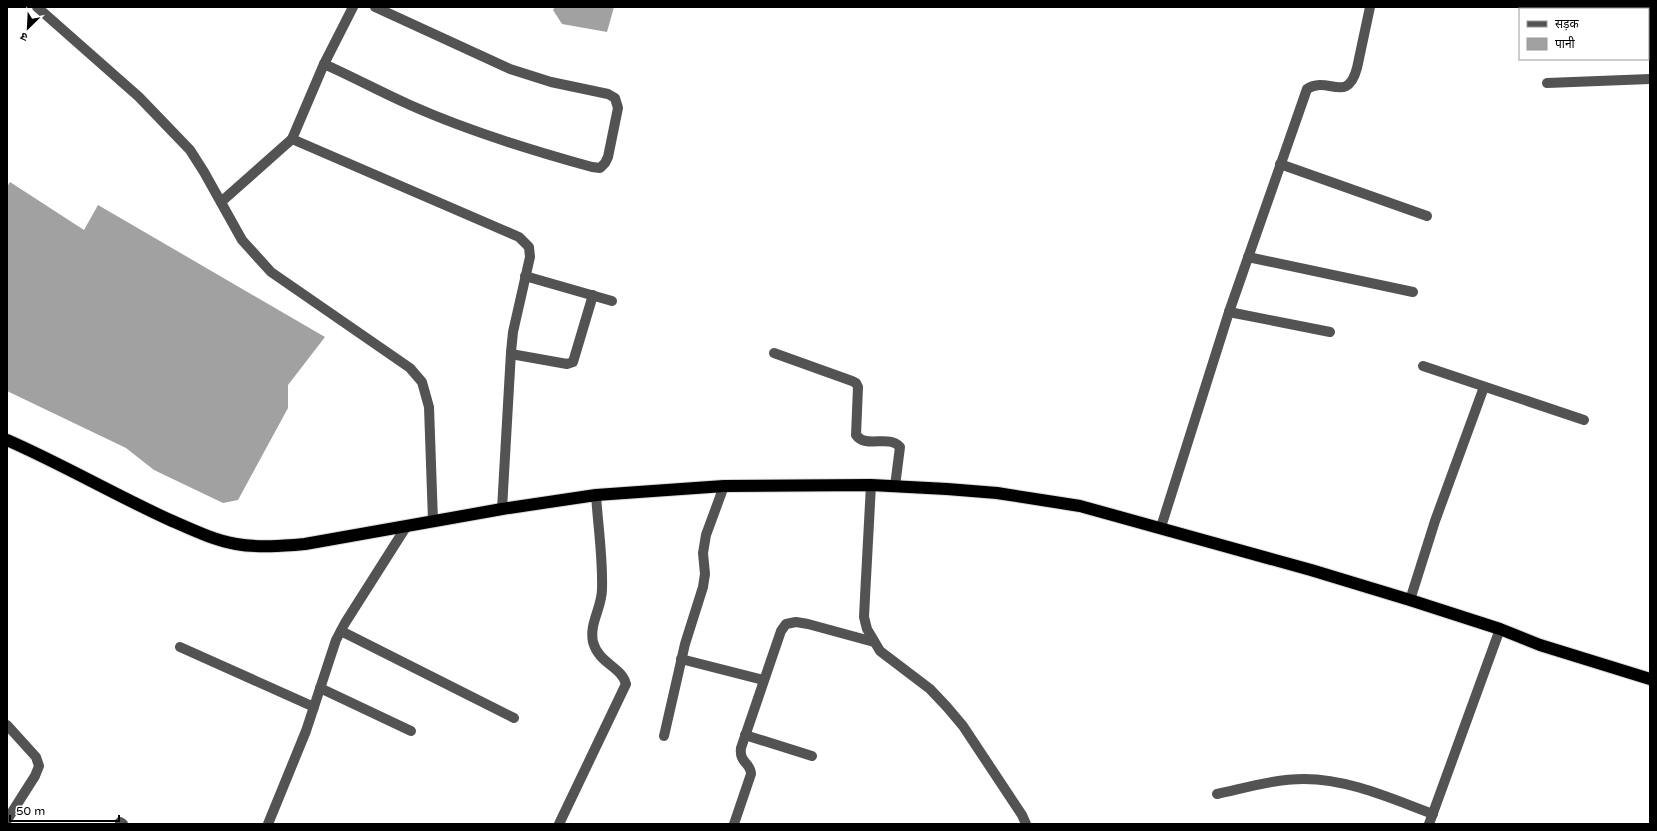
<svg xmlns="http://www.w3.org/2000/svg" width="1657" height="831" font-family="'Varela Round','Noto Sans Devanagari',sans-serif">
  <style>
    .water { fill: #a1a1a1 }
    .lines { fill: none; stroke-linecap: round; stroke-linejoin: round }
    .highway-casing { stroke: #dbdbdb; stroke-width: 14 }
    .minor { stroke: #535353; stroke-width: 10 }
    .highway { stroke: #000; stroke-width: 12 }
  </style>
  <rect width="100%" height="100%" fill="#fff"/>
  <g class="water">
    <polygon points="555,7 614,7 607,32 562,24 553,10"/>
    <polygon points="10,182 84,230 98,205 325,337 288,385 288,408 238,500 223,503 154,470 126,448 7,391 7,187"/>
  </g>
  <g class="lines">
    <g class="highway-casing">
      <path id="highway" d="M 7,440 C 62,464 115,495 170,520 C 191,529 213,540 236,544 C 259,548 282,546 305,544 L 502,509 L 596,495 L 724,486 L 871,485 L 947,489 L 997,493 L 1080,506 L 1311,570 L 1410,600 L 1500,629 L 1540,645 L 1650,679"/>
    </g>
    <g class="minor">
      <polyline points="37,7 139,97 190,150 204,172 242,240 271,272 410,368 422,382 429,407 433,521"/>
      <polyline points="353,7 324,64 292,139 519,237 529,247 530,257 513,332 511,352 502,509"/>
      <path d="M 324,64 C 353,77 381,92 410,105 C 468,131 530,150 592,167 L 600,168 L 605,163 L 608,157 L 618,108 L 615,98 L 608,94 L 551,82 L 510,69 L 375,7"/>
      <polyline points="1547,83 1650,79"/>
      <polyline points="1280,164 1427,216"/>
      <polyline points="221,202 292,139"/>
      <polyline points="1248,257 1413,292"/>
      <polyline points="525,276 612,301"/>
      <polyline points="1229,312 1330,332"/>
      <path d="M 774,353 L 852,381 L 856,383 L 858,387 L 856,435 C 866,449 889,434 900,447 L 895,486"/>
      <polyline points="511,354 567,364 573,362 593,295"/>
      <polyline points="1423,366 1584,420"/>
      <polyline points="871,485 865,597 864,617 867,629 880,651 930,689 947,707 963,726 1022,815 1026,824"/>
      <path d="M 1161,527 L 1229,312 L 1307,89 C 1328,75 1347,105 1357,68 L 1370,7"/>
      <polyline points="1410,600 1435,521 1484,387"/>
      <polyline points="341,631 514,718"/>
      <polyline points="180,647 314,707"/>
      <polyline points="681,659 763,680"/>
      <polyline points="320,688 411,731"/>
      <polyline points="7,725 36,757 39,766 35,776 7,820"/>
      <polyline points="745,735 812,756"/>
      <polyline points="664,736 685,644 703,587 705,574 703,553 706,535 724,486"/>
      <path d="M 1217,794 C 1245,788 1275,779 1304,779 C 1349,779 1392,799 1433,814"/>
      <polyline points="120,822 123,824"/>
      <polyline points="268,824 306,731 336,640 345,623 406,527"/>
      <path d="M 559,824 L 626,684 C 621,666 599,664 593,642 C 589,623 602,608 602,589 C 603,558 598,526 596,495"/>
      <path d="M 734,824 L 751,774 C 751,763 739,763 741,748 L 781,631 L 786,624 L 796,622 L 808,624 L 874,642"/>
      <polyline points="1429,824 1500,629"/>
    </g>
    <use href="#highway" class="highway"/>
  </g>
  <rect width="1657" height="831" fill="none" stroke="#000000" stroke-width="16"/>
  <rect x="1519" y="8" width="130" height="52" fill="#ffffff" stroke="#999999"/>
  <rect x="1527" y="21" width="20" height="6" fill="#535353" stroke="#999999"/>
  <text x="1555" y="28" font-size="12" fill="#000000">सड़क</text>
  <rect x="1527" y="38" width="20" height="12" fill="#a1a1a1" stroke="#999999"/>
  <text x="1555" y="48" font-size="12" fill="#000000">पानी</text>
  <g transform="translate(28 28) rotate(204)" stroke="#ffffff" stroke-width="3" paint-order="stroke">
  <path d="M0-3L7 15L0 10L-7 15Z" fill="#000000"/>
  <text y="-6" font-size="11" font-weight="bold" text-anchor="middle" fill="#000000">उ</text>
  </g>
  <path d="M10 815v6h109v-6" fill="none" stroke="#000000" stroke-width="2"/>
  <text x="16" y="815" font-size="12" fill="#000000" stroke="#ffffff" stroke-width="3" paint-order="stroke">50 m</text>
</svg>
